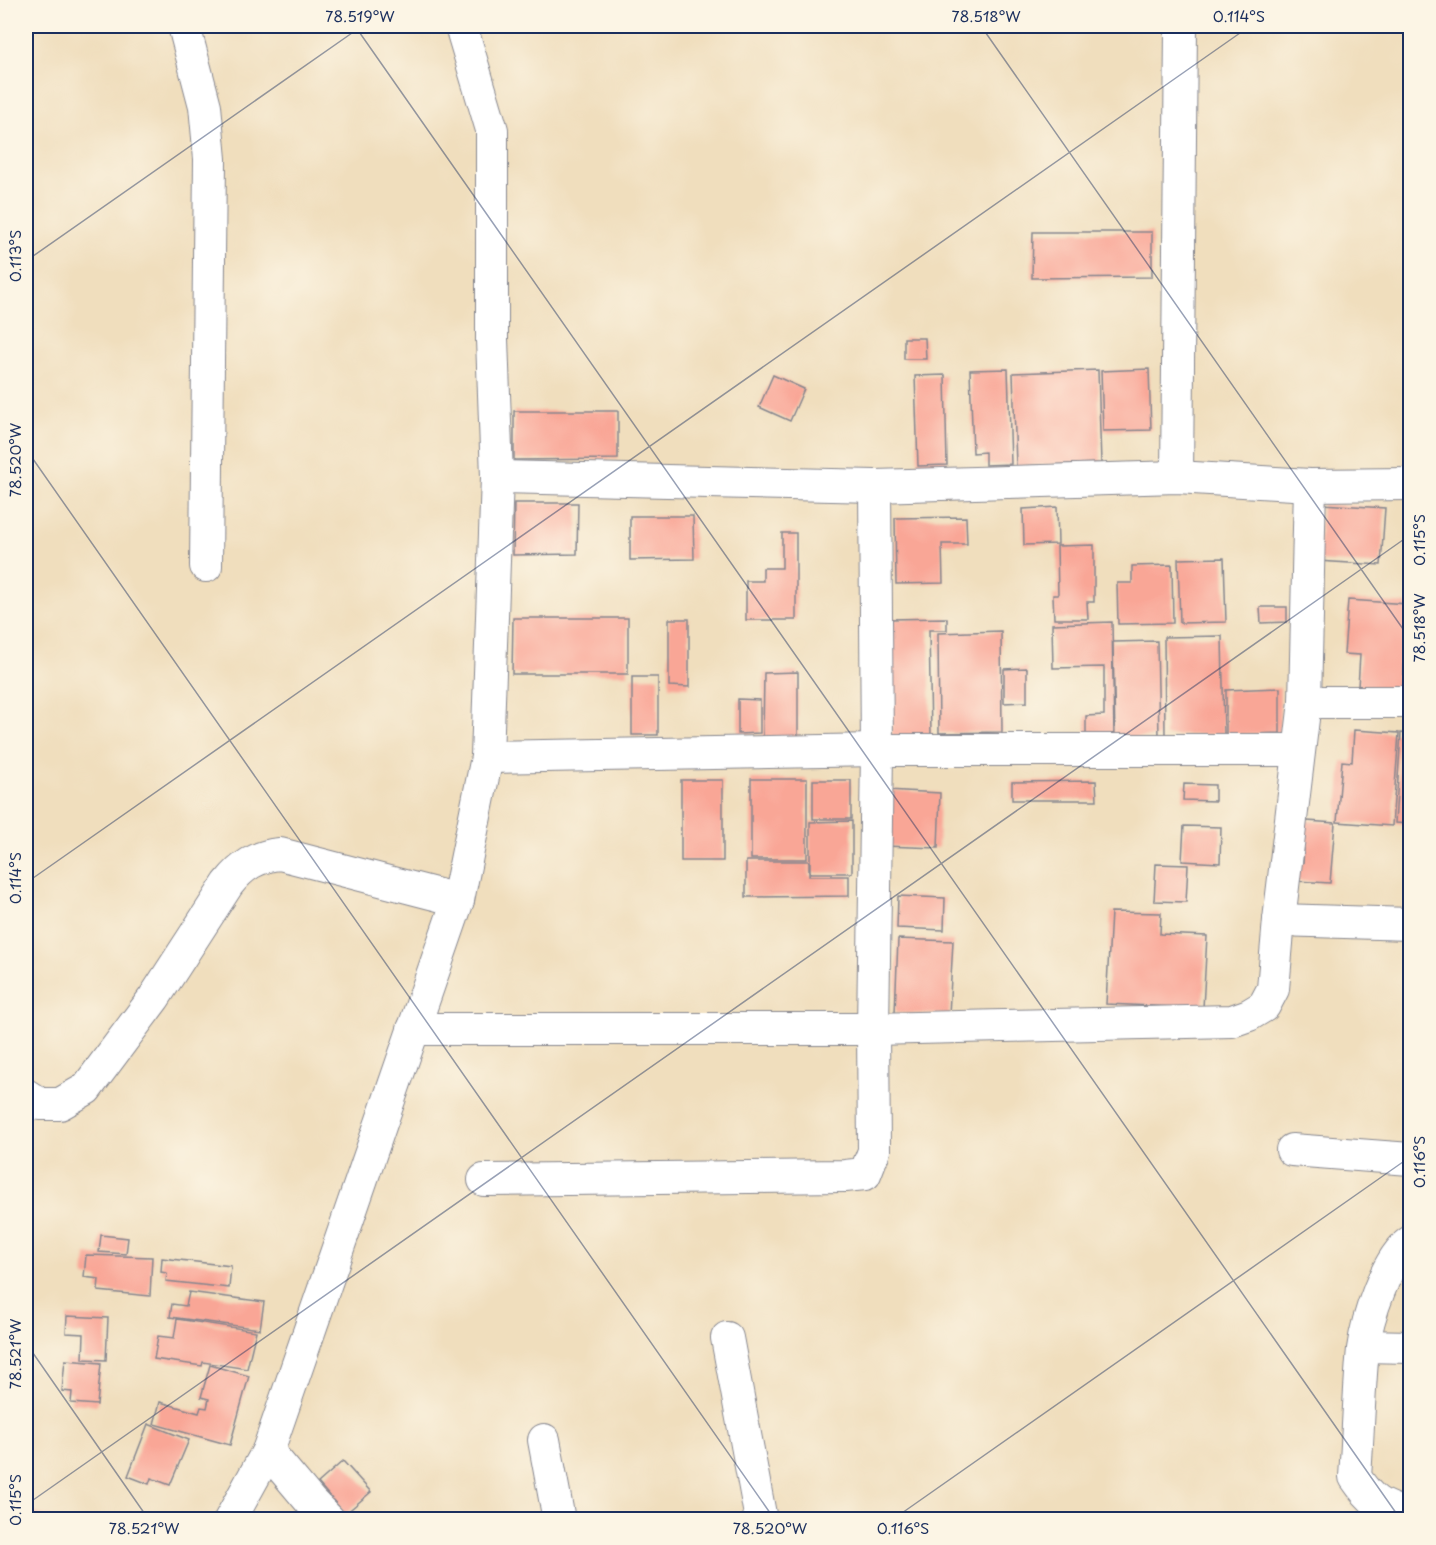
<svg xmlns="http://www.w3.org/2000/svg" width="1436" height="1545" font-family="'Playpen Sans',sans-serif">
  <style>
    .building { fill: #f9a696 }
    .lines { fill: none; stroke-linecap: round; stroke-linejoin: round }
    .street-casing { stroke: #86868e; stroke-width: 34 }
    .street { stroke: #fff; stroke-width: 32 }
    .ticks { fill: none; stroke: #1b2f5e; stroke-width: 1.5; stroke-opacity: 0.45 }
    .neatline { fill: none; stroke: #1b2f5e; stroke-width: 2 }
    .ticks-label { font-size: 15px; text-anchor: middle; fill: #1b2f5e }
  </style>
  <rect width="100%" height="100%" fill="#fcf5e5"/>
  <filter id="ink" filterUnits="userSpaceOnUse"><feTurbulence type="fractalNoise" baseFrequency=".0167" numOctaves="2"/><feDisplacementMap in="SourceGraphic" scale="12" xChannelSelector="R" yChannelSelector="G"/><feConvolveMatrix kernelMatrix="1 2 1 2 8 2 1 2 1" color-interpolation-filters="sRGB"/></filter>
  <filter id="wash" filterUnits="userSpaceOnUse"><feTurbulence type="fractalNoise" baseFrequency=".008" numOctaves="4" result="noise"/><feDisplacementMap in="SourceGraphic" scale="24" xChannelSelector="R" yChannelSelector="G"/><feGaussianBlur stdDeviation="1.35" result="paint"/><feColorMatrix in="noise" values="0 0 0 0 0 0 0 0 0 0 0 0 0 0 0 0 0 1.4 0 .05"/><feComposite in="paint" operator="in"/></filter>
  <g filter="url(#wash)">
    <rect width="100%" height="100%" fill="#f0debd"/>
    <g id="blocks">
      <g class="building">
        <polygon points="1033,232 1152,232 1152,277 1032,278"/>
        <polygon points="904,338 925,338 926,359 904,359"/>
        <polygon points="1008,369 1011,464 985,465 985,452 973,453 970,370"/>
        <polygon points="1149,369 1151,430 1103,431 1101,371"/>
        <polygon points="1098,370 1101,463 1016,466 1013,373"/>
        <polygon points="773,375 804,389 790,421 759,407"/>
        <polygon points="945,375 947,465 918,466 915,376"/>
        <polygon points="514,411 618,411 618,459 514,460"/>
        <polygon points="514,503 578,503 577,554 513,555"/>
        <polygon points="1322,504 1385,508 1381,565 1318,561"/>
        <polygon points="1057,507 1058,544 1024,545 1023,509"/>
        <polygon points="630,516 693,516 694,559 630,560"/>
        <polygon points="966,517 967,544 942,544 943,583 896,584 895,518"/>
        <polygon points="782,533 796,533 796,620 746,620 746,581 763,581 763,568 782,568"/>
        <polygon points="1094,545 1094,602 1087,602 1088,619 1054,619 1053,595 1058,595 1057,546"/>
        <polygon points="1224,558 1226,622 1180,623 1178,559"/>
        <polygon points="1172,565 1173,623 1118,624 1117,583 1132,583 1132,566"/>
        <polygon points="1348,600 1408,604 1403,690 1358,687 1360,655 1344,654"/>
        <polygon points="1260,607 1287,607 1287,622 1261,623"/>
        <polygon points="513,618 628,618 628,674 512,674"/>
        <polygon points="947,618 947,630 929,630 931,735 892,736 889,619"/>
        <polygon points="669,619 689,619 689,687 669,686"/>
        <polygon points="1112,622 1114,738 1086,738 1086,716 1104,715 1104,667 1053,668 1052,624"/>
        <polygon points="1409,629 1410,629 1410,693 1404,692"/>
        <polygon points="1001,631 1002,732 939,733 938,633"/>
        <polygon points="1222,636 1224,734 1165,736 1164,637"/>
        <polygon points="1157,641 1159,737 1115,738 1113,642"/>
        <polygon points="1027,668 1027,702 1004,703 1004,669"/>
        <polygon points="798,672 798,737 763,737 764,673"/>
        <rect x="632" y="677" width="26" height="58"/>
        <polygon points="1280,688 1280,733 1226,735 1226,690"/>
        <polygon points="738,699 760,700 760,733 738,734"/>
        <polygon points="1354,730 1399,733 1392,826 1337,822 1342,761 1352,762"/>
        <polygon points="1401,733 1410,734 1410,824 1395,823"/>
        <rect x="751" y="779" width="56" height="80"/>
        <rect x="681" y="780" width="42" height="81"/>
        <rect x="813" y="780" width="38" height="39"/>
        <polygon points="1096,781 1097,800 1012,800 1012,782"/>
        <polygon points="1184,784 1215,785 1215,801 1183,800"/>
        <polygon points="887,790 940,793 938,848 884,846"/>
        <polygon points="1293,820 1335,823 1330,883 1296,881 1297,862 1303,863 1304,849 1291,848"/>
        <polygon points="852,821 852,873 810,873 810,822"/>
        <polygon points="1184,826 1221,827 1220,863 1182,861"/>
        <polygon points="746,861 809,861 809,876 849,876 849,896 746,897"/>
        <polygon points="1156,864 1188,865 1186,902 1154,901"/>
        <polygon points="898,896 945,898 944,930 897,928"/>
        <polygon points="1111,912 1161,913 1160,934 1207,936 1203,1008 1106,1004"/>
        <polygon points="898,939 953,941 949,1015 895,1013"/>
        <polygon points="101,1235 128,1238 126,1254 99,1252"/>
        <polygon points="86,1255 152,1257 150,1296 98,1291 99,1279 84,1277"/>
        <polygon points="162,1258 231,1266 229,1288 166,1281 167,1273 161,1272"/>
        <polygon points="189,1292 264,1302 260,1329 170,1317 172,1304 186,1306"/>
        <polygon points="67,1316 108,1318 106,1360 83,1359 84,1334 66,1333"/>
        <polygon points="177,1319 256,1331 247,1369 203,1362 202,1366 154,1359 158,1336 174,1338"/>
        <polygon points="65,1360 101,1363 97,1405 71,1403 72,1392 62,1391"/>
        <polygon points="210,1365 249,1376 230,1445 154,1424 160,1402 199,1413 201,1407 207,1408 209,1399 201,1397"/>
        <polygon points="148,1424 189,1440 170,1485 151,1478 149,1484 128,1476"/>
        <polygon points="343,1461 371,1492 345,1514 318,1483"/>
        <polygon points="31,1512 58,1519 58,1520 30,1520"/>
      </g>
    </g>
  </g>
  <g filter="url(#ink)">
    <use href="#blocks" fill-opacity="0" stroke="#86868e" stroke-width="1.5"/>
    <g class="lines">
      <g class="street-casing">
        <g id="street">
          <polyline points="184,26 205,106 210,159 206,566"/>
          <polyline points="497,477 875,486 1177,477 1310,485 1410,484"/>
          <polyline points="1177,477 1181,26"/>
          <polyline points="1305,702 1410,702"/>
          <polyline points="487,757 877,750 1298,750"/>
          <polyline points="1279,920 1410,924"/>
          <polyline points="413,1029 873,1029 1232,1021 1249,1015 1264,1006 1273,989 1279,920 1305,702 1310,485"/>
          <path d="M 26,1095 L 40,1104 L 60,1104 L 86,1089 L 154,998 L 228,884 C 242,866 257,856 280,854 L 458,900"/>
          <polyline points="1292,1150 1410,1159"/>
          <polyline points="484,1180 845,1176 865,1174 874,1151 873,1029 877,750 875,486"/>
          <path d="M 1410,1242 C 1386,1259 1367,1319 1363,1349 C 1359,1391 1358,1435 1355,1477 C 1374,1505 1380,1505 1410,1516"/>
          <polyline points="727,1338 761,1520"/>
          <polyline points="1364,1346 1410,1347"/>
          <polyline points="544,1440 559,1520"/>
          <polyline points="268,1451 311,1502 329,1520"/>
          <polyline points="230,1520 268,1451 458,900 487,757 497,477 492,339 492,130 461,26"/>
        </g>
      </g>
      <use href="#street" class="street"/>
    </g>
  </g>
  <path class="ticks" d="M 355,26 L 1401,1520M 981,26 L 1410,639M 26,261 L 362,26M 26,449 L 775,1520M 26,883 L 1250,26M 26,1343 L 149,1520M 26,1505 L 1410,535M 892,1520 L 1410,1157"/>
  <rect width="1436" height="1545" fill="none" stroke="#fcf5e5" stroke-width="66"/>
  <rect x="33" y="33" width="1370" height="1479" class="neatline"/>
  <g class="ticks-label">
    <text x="360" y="22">78.519°W</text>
    <text x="986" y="22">78.518°W</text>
    <text x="1239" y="22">0.114°S</text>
    <text transform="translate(16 256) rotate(-90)" y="5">0.113°S</text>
    <text transform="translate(16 460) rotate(-90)" y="5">78.520°W</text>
    <text transform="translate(1420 540) rotate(-90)" y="5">0.115°S</text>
    <text transform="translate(1420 628) rotate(-90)" y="5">78.518°W</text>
    <text transform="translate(16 878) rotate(-90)" y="5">0.114°S</text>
    <text transform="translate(1420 1162) rotate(-90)" y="5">0.116°S</text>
    <text transform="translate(16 1354) rotate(-90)" y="5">78.521°W</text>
    <text transform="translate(16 1500) rotate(-90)" y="5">0.115°S</text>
    <text x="144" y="1534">78.521°W</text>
    <text x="770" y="1534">78.520°W</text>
    <text x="903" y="1534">0.116°S</text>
  </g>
</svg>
